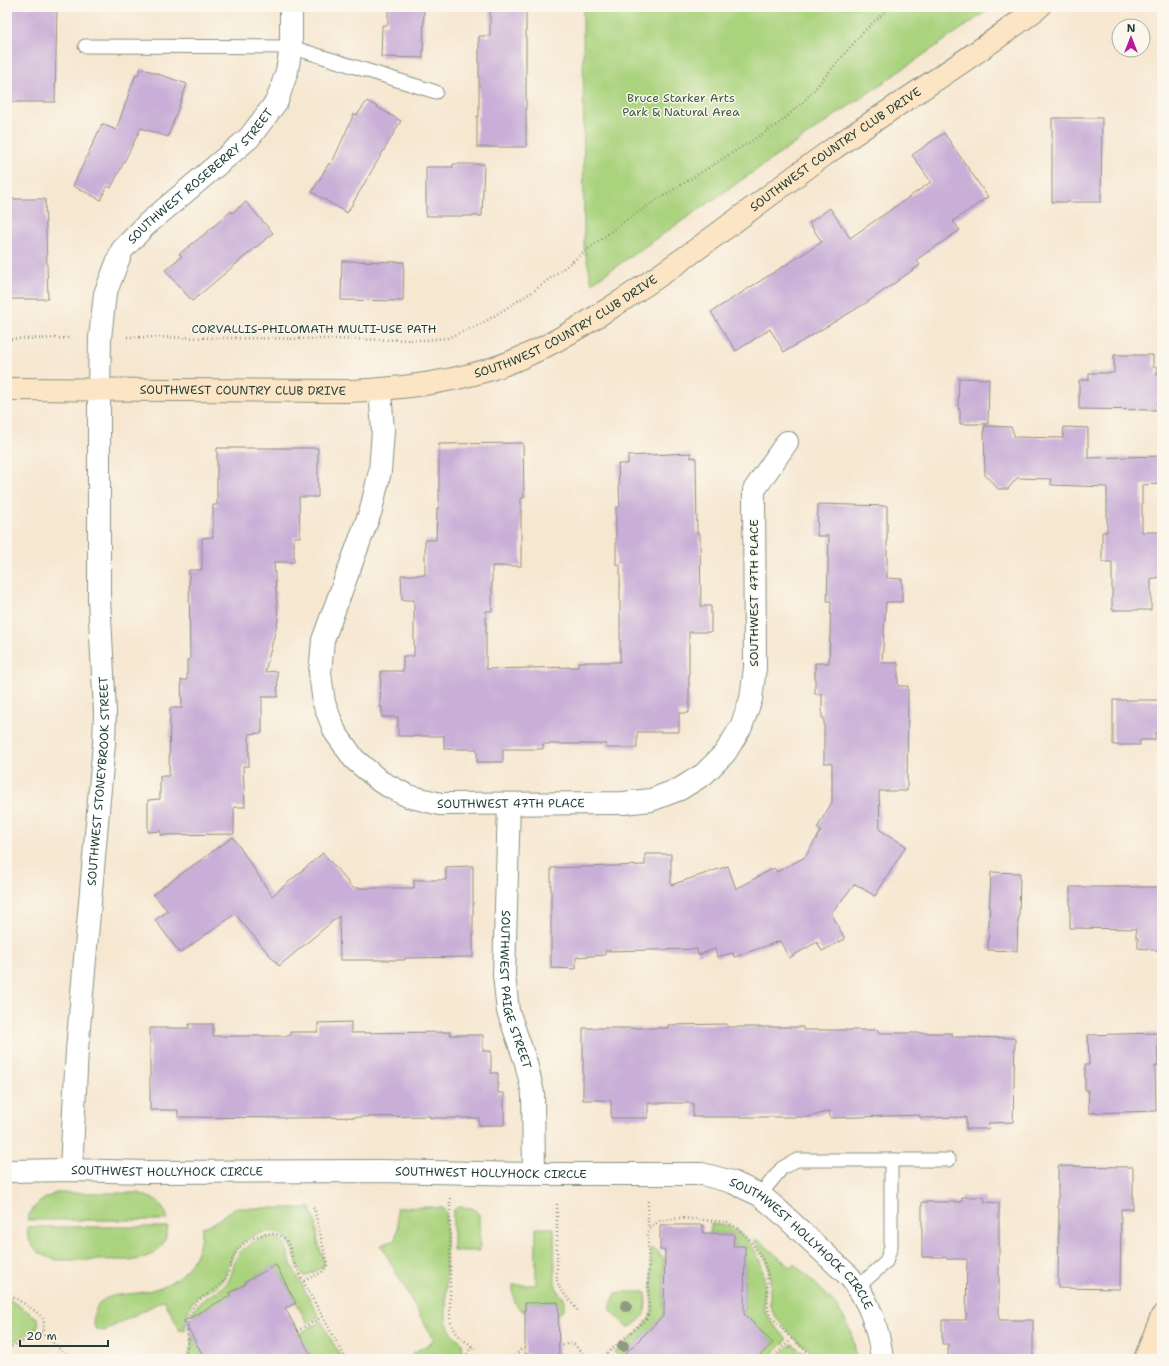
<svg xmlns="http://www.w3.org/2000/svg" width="1169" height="1366" font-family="'Shantell Sans',sans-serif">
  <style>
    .green { fill: #aad37e; stroke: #648859 }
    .building { fill: #c9afd7 }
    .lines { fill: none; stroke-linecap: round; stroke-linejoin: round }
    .lane-casing { stroke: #8a9282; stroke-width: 15 }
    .street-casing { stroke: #8a9282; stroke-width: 24 }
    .secondary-casing { stroke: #8a9282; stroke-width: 24 }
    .path { stroke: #8a9282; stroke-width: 2.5; stroke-dasharray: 1 3; stroke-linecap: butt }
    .lane { stroke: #fff; stroke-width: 13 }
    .street { stroke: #fff; stroke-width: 22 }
    .secondary { stroke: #fce5c4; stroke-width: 22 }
    .tree { fill: #8f9a83 }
    .labels { text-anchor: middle; stroke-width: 3; stroke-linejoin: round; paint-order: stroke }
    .park-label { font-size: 12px; fill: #3b5b43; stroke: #fbf7ec }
    .street-label { font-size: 12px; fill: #1f3d34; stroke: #fbf7ec }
  </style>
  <rect width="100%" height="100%" fill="#fbf7ec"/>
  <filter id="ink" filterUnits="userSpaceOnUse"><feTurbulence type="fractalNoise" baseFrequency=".025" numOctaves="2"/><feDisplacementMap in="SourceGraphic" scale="8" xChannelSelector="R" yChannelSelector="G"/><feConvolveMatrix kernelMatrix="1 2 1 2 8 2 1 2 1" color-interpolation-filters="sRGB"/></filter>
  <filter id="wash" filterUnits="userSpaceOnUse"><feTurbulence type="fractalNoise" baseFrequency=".012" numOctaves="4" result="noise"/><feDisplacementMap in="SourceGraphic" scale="16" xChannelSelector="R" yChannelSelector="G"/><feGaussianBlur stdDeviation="0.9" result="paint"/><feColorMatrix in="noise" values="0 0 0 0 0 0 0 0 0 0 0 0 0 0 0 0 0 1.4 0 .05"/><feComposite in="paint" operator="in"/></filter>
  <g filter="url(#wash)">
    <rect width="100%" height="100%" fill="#f6e7d1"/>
    <g class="green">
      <polygon points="583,7 993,7 592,283 584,247"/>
      <path d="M 56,1193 L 139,1193 L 158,1201 L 166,1213 L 168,1220 L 27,1220 C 32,1206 42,1199 56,1193 Z"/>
      <path d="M 428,1207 L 443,1208 L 446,1213 L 446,1317 C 447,1328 453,1336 462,1342 L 463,1355 L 456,1359 L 416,1359 L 413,1353 L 434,1341 L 381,1245 L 395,1240 L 398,1227 L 396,1208 Z"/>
      <polygon points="458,1207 473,1208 479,1214 480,1251 453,1251 453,1211"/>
      <path d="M 237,1208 L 311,1208 L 316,1224 L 318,1242 L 324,1262 L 324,1266 L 304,1277 C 301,1271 297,1265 295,1258 C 293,1253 292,1248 290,1243 C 285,1232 272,1230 261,1233 C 251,1236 242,1241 236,1250 C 229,1259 229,1271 222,1281 C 209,1297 189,1290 187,1320 L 185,1321 L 185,1330 L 179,1330 L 179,1328 L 164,1300 L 104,1331 L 96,1329 C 89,1318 96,1303 107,1298 C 118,1293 131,1295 143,1292 C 178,1286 201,1262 202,1227 C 220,1224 222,1212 237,1208 Z"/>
      <path d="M 711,1224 C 717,1225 724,1225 730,1227 C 748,1235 764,1260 764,1280 C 765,1290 762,1301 765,1311 C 769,1321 779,1330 786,1338 L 786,1341 L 768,1359 L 756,1359 L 773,1342 L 744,1314 L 745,1247 L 733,1246 L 733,1234 L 710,1233 Z"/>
      <path d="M 27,1227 L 168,1227 C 165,1248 156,1255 135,1260 L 57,1260 C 38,1255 28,1247 27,1227 Z"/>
      <path d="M 536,1228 L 554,1228 L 555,1284 L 559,1293 L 564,1298 L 564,1310 L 558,1314 L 558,1302 L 525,1303 L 525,1312 C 513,1307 513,1296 513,1285 L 536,1285 Z"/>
      <path d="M 265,1237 L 277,1238 L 282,1241 L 286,1246 L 291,1264 L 319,1317 L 307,1323 L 276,1265 L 245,1282 L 246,1284 L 230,1292 L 231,1295 L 192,1317 C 196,1298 212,1297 224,1286 C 231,1280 232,1272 234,1264 C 238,1249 252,1242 265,1237 Z"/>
      <path d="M 755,1240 L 760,1241 L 791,1268 L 794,1264 C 824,1292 854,1315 856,1359 L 821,1359 L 797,1340 L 783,1326 L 774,1315 L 770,1306 L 770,1275 L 767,1261 L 763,1254 L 754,1241 Z"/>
      <path d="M 651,1248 L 657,1251 L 664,1258 L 664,1315 L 621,1358 L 614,1352 C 626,1342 647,1327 652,1312 Z"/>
      <path d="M 620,1292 L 643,1292 L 646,1293 C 646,1313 646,1318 628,1328 L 611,1311 L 611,1304 L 616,1293 Z"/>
      <path d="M 7,1298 L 36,1317 C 40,1322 39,1324 36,1329 L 7,1345 Z"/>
      <polygon points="321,1321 342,1359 313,1359 299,1334"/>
      <polygon points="192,1334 205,1359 188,1359 192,1342"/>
      <polygon points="793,1344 794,1345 812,1359 776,1359 790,1345"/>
    </g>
    <g id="blocks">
      <g class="building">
        <polygon points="7,7 57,7 55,102 7,102"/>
        <polygon points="388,7 424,7 423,58 381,57 382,25 388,25"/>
        <polygon points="490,7 526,7 526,147 477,147 477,116 479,116 479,36 490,36"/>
        <polygon points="141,68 187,84 168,137 141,128 111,188 107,186 101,200 73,186 102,124 116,130 136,74 138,75"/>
        <polygon points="367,101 401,121 347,213 312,192 329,163 331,165 354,114 357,115"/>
        <polygon points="1052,118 1102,118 1101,202 1052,202"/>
        <polygon points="944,133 988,197 953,221 960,230 916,260 920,265 866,303 784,352 770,329 736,351 711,312 822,242 809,223 830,208 850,238 931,182 912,155"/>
        <polygon points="453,164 484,164 482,216 426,216 426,167 453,167"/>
        <polygon points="7,199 45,199 48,299 7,299"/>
        <polygon points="246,202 273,233 192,301 165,270 182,256 179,254 206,233 231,211 232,213"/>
        <polygon points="342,261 404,262 403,301 341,300"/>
        <polygon points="1114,355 1153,355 1153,367 1157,367 1157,375 1162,375 1162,403 1157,403 1157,410 1079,409 1079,380 1089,380 1089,373 1114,373"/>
        <polygon points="959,378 989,379 988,424 960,424 960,409 958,409"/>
        <polygon points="984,426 1011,427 1015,437 1063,438 1064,427 1088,428 1088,458 1162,456 1162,484 1142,485 1142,532 1160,532 1160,577 1151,579 1151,610 1112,610 1112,562 1102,562 1102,532 1107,532 1107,487 1051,485 1051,479 1017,478 1008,489 998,489 985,475"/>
        <polygon points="523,443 524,498 521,498 521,566 492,566 492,611 486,611 486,669 578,667 578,662 620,662 620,565 616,565 616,507 620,507 618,464 628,464 628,456 691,453 691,458 696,457 697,533 700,533 701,606 711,606 711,632 689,632 689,713 679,713 679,732 637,732 637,748 606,748 606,744 543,744 543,749 503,749 503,762 477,762 477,749 444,749 444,736 398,736 398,717 382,717 382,707 380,707 381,671 403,671 403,656 414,656 414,600 402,600 401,575 425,575 425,540 436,540 437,508 439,508 439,444"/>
        <polygon points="217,448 318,448 318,497 299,497 300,537 294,537 294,562 274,562 278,620 265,672 277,671 278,697 262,697 262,733 249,734 249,766 243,766 245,807 234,807 234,834 161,835 161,831 148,832 148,800 160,799 160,776 169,776 170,708 182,708 181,680 187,680 187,660 190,660 189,570 202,570 202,538 213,537 213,505 217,505"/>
        <polygon points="818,504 887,506 887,578 902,579 902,602 886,602 882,663 898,663 898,686 908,686 907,791 879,791 880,830 906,846 875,896 855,884 831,913 845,939 822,951 817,942 789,958 780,941 734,957 733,953 717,957 715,949 698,955 697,949 605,951 605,955 576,957 576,969 551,968 551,868 645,865 645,854 671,854 671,885 728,866 736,889 774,868 777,872 805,857 821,831 817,828 832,802 832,763 824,763 824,718 822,718 822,694 815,694 815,663 829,663 831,601 827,601 829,536 817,536"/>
        <polygon points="1113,700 1162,700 1162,733 1155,733 1155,740 1140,740 1140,745 1113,745"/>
        <polygon points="233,837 272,896 323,853 353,888 414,888 414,880 446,880 446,867 473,866 473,957 405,958 405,960 340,960 339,916 279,966 235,914 180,953 155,920 168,911 153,894"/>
        <polygon points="991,872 1020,873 1019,919 1018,919 1017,951 988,950"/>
        <polygon points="1070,887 1162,887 1162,951 1138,948 1138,938 1136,938 1136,929 1070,928"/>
        <polygon points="351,1022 351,1033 450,1032 450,1035 483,1035 483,1051 491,1051 491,1073 498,1073 498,1093 504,1093 504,1125 479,1125 479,1118 430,1118 430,1116 293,1118 178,1117 178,1110 150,1110 150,1028 189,1028 189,1024 213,1024 213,1036 290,1036 290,1032 318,1032 318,1023"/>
        <polygon points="727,1024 727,1027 803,1027 803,1030 878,1030 878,1033 952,1033 952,1037 1015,1038 1013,1122 989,1123 988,1129 966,1129 966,1117 920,1118 920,1115 830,1118 830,1111 808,1117 693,1117 693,1103 648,1103 648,1118 611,1118 611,1100 583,1100 583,1028 668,1028 668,1025"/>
        <polygon points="1157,1033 1158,1066 1155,1066 1156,1111 1089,1113 1088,1090 1085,1090 1085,1065 1089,1065 1088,1035"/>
        <polygon points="1058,1166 1133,1167 1133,1209 1121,1209 1120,1289 1058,1288 1059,1208 1058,1208"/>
        <polygon points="962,1197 984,1197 985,1202 999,1203 999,1320 1033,1320 1033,1359 948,1359 948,1344 942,1344 942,1320 966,1320 967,1259 946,1259 946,1257 922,1257 922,1202 962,1202"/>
        <polygon points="660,1225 703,1225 703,1233 734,1234 733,1246 745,1246 744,1314 773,1343 756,1359 620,1359 664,1315 665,1250 660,1250"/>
        <polygon points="276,1265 296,1303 285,1308 313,1359 205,1359 184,1321 231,1295 229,1293 246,1284 245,1282"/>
        <polygon points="558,1302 559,1359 530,1359 530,1354 525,1354 525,1303"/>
      </g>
    </g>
  </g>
  <g filter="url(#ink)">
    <use href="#blocks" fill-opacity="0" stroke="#8a9282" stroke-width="1"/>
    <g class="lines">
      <g class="lane-casing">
        <g id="lane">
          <polyline points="85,46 291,47 436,92"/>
          <polyline points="891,1160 949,1160"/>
          <polyline points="760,1195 782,1168 797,1160 891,1160 891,1246 886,1262 858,1287"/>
        </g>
      </g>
      <g class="street-casing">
        <g id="street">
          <path id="s1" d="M 380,390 L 383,431 L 380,471 L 371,510 L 323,640 L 320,673 L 324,703 L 335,732 L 354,759 L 381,782 L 408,796 L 440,804 L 623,803 L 651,800 L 680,789 L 704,774 L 725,753 L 741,727 L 751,699 L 755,668 L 754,490 L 787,442"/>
          <path id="s2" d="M 509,804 L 504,975 L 508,1011 L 526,1063 L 533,1093 L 534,1174"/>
          <path id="s3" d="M 71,1170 L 77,1050 L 104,743 L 105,712 L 99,598 L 99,390 L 100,338 L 105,294 L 122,250 L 146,225 L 249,138 L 277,101 L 287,71 L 291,47 L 291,7"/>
          <path id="s4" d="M 7,1171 L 71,1170 L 146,1172 L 380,1171 L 534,1174 L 702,1174 L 732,1182 L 760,1195 L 777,1209 L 850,1277 C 870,1302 878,1327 882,1359"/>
        </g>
      </g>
      <g class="secondary-casing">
        <g id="secondary">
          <path id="s5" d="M 7,389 L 349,391 C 397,389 442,384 488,370 C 531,357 569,334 607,310 C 684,262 756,204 830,151 C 899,102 972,59 1039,7"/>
          <polyline points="1145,1359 1162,1316"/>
        </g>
      </g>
      <g class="path">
        <polyline points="127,337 424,340 447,338 483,323 535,290 630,217 780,123 807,98 864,31 890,7"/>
        <polyline points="7,339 74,338"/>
        <path d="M 450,1198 L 450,1320 C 454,1334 463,1340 475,1348"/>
        <polyline points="648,1201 648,1224 650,1230"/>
        <polyline points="557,1204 557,1280 559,1287 578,1311"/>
        <path d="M 304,1281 L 322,1272 L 328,1264 C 322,1244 318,1224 313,1204"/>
        <path d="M 7,1292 C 15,1299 40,1312 43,1319 C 44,1322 44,1326 44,1329 L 37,1336 L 18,1343 L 7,1349"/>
        <polyline points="297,1331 324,1316"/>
        <polyline points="41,1332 71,1359"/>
        <polyline points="558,1346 567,1344 574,1344 587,1359"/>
        <path d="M 184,1359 C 191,1343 184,1323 192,1309 C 199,1295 216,1292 225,1279 C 232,1269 230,1256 240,1247 C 250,1237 271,1228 284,1238 C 291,1244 291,1255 294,1263 C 310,1296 329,1327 346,1359"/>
        <polyline points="461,1359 466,1356 472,1346"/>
        <polyline points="512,1359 521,1349 525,1348"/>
        <polyline points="601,1359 646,1319 649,1312 648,1234 651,1226 660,1221 680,1218 727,1222 737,1228 749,1239 763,1260 767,1272 768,1309 771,1316 788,1335 816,1359"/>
        <polyline points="771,1359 792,1339"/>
      </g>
      <use href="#lane" class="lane"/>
      <use href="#street" class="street"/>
      <use href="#secondary" class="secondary"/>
    </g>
    <g class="tree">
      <circle cx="626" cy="1306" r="6"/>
      <circle cx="623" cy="1346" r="6"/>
    </g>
  </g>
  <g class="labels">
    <g class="park-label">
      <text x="681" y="102">Bruce Starker Arts<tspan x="681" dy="14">Park &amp; Natural Area</tspan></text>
    </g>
    <g class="street-label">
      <text dy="4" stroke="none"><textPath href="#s5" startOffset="896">SOUTHWEST COUNTRY CLUB DRIVE</textPath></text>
      <text dy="4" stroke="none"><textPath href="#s3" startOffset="1033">SOUTHWEST ROSEBERRY STREET</textPath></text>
      <text dy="4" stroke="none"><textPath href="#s5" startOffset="572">SOUTHWEST COUNTRY CLUB DRIVE</textPath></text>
      <text x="314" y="333">CORVALLIS-PHILOMATH MULTI-USE PATH</text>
      <text dy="4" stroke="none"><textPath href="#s5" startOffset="236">SOUTHWEST COUNTRY CLUB DRIVE</textPath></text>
      <text transform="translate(754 593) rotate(-90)" y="4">SOUTHWEST 47TH PLACE</text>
      <text dy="4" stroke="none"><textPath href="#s3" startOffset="390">SOUTHWEST STONEYBROOK STREET</textPath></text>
      <text dy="4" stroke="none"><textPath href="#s1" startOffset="557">SOUTHWEST 47TH PLACE</textPath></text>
      <text dy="4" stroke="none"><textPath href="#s2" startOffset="187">SOUTHWEST PAIGE STREET</textPath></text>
      <text dy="4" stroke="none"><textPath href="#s4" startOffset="160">SOUTHWEST HOLLYHOCK CIRCLE</textPath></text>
      <text dy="4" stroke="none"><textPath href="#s4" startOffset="484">SOUTHWEST HOLLYHOCK CIRCLE</textPath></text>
      <text dy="4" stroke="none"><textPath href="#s4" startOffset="820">SOUTHWEST HOLLYHOCK CIRCLE</textPath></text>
    </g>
  </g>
  <rect width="1169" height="1366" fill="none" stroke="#fbf7ec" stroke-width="24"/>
  <g transform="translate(1131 38)"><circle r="19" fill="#fbf7ec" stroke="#a3ada2"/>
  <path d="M0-3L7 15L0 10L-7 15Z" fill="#b5179e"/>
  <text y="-6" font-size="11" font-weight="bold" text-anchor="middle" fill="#1f3d34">N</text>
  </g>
  <path d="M20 1340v6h88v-6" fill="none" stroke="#1f3d34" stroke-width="2"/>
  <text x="26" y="1340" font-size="12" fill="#1f3d34" stroke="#fbf7ec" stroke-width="3" paint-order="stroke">20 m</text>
</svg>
